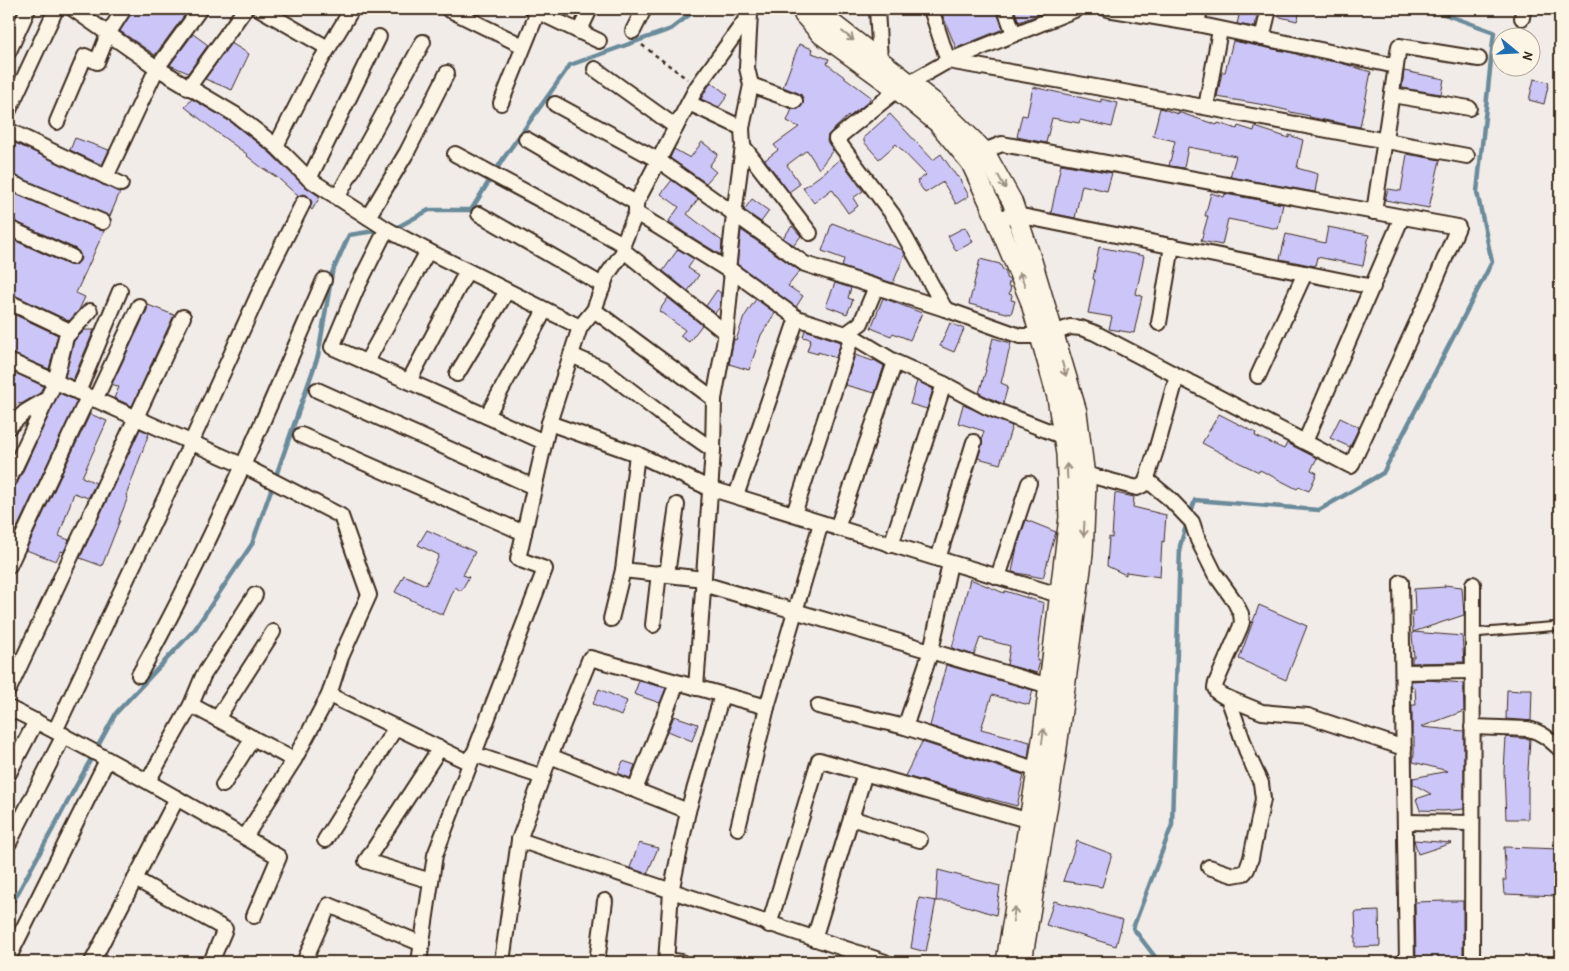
<svg xmlns="http://www.w3.org/2000/svg" width="1569" height="971" font-family="'Patrick Hand',sans-serif">
  <style>
    .lines { fill: none; stroke-linecap: round; stroke-linejoin: round }
    .stream { stroke: #6b8b9a; stroke-width: 4.5 }
    .building { fill: #ccc6f8; stroke: #3b2a1e }
    .lane-casing { stroke: #3b2a1e; stroke-width: 11 }
    .street-casing { stroke: #3b2a1e; stroke-width: 18 }
    .secondary-casing { stroke: #3b2a1e; stroke-width: 22 }
    .path { stroke: #3b2a1e; stroke-width: 2.5; stroke-dasharray: 4 4; stroke-linecap: butt }
    .lane { stroke: #fcf5e5; stroke-width: 7 }
    .street { stroke: #fcf5e5; stroke-width: 14 }
    .secondary { stroke: #fcf5e5; stroke-width: 19 }
    .oneway { stroke: #9c9082 }
  </style>
  <rect width="100%" height="100%" fill="#f2ece9"/>
  <filter id="ink" filterUnits="userSpaceOnUse"><feTurbulence type="fractalNoise" baseFrequency=".02" numOctaves="2"/><feDisplacementMap in="SourceGraphic" scale="10" xChannelSelector="R" yChannelSelector="G"/><feConvolveMatrix kernelMatrix="1 2 1 2 8 2 1 2 1" color-interpolation-filters="sRGB"/></filter>
  <g filter="url(#ink)">
    <g class="lines">
      <g class="stream">
        <polyline points="391,228 396,228 429,210 471,210 503,159 570,65 671,29 697,9"/>
        <polyline points="1190,515 1195,500 1319,510 1383,473 1492,262 1477,192 1494,32 1430,9"/>
        <polyline points="9,906 14,900 116,713 195,629 252,544 318,356 332,273 349,235 381,230"/>
        <polyline points="1159,962 1133,928 1172,825 1180,546 1187,523"/>
      </g>
    </g>
    <g class="building">
      <polygon points="133,9 189,9 155,55 120,31 131,14"/>
      <polygon points="940,9 996,9 1003,29 956,48"/>
      <polygon points="1014,9 1053,9 1019,22"/>
      <polygon points="1278,9 1301,9 1297,21 1276,16"/>
      <polygon points="1240,11 1257,15 1255,27 1237,24"/>
      <polygon points="193,34 208,45 188,73 170,65"/>
      <polygon points="1233,41 1293,53 1305,57 1306,56 1308,56 1324,62 1325,60 1341,63 1371,72 1360,127 1309,117 1310,116 1290,112 1290,111 1259,104 1217,97 1222,72 1225,72"/>
      <polygon points="231,43 249,54 232,90 205,79"/>
      <polygon points="799,44 813,49 812,53 829,59 827,64 871,97 868,102 849,117 848,116 828,135 827,141 833,150 819,169 807,150 787,165 800,184 789,192 765,160 778,150 774,145 799,127 787,121 792,109 797,109 801,107 803,104 803,99 798,93 783,87"/>
      <polygon points="1404,71 1444,79 1441,94 1402,88"/>
      <polygon points="1534,79 1549,82 1544,104 1529,100"/>
      <polygon points="711,82 728,95 719,107 701,99"/>
      <polygon points="1033,87 1101,102 1101,99 1118,103 1112,127 1080,120 1079,123 1052,118 1046,143 1017,137 1022,115 1027,116"/>
      <polygon points="192,99 231,122 270,153 303,185 320,197 312,210 310,208 312,202 307,195 303,194 298,196 278,178 261,167 247,156 248,155 219,134 185,107"/>
      <polygon points="1160,108 1178,114 1178,112 1217,125 1218,123 1237,129 1238,126 1254,131 1255,127 1289,138 1289,135 1303,140 1297,168 1318,174 1315,192 1230,177 1236,156 1188,147 1184,168 1169,166 1175,141 1153,136"/>
      <polygon points="890,114 933,160 941,154 957,177 958,176 969,196 956,204 943,182 925,193 917,181 926,175 896,144 879,159 864,142 864,137"/>
      <polygon points="75,138 109,150 102,165 70,150"/>
      <polygon points="13,142 120,192 110,216 9,173 9,153"/>
      <polygon points="702,142 718,154 709,166 716,172 706,183 670,158 674,149 690,158"/>
      <polygon points="1407,154 1440,160 1429,208 1385,200 1388,189 1401,191"/>
      <polygon points="840,159 863,191 853,198 858,206 848,213 832,189 814,203 803,188 821,175"/>
      <polygon points="1061,164 1112,173 1107,191 1082,185 1075,218 1051,213"/>
      <polygon points="672,180 698,199 687,214 722,241 721,255 685,233 669,221 679,207 661,194"/>
      <polygon points="9,191 100,230 104,231 76,293 85,297 79,310 69,321 9,293 9,238 69,265 77,264 80,261 81,257 79,252 76,249 9,219"/>
      <polygon points="1211,193 1224,197 1225,194 1283,204 1278,229 1228,219 1222,245 1201,241 1208,216 1205,216"/>
      <polygon points="752,199 769,211 761,222 744,210"/>
      <polygon points="832,223 903,250 905,254 893,283 842,267 844,259 822,251"/>
      <polygon points="792,226 801,236 794,245 783,238"/>
      <polygon points="965,227 973,242 956,251 948,236"/>
      <polygon points="1328,227 1369,235 1363,266 1317,257 1315,266 1280,259 1286,234 1325,243"/>
      <polygon points="741,230 800,271 788,286 803,296 796,307 737,264"/>
      <polygon points="1099,247 1144,256 1136,294 1142,296 1134,333 1109,329 1112,317 1088,313 1095,280 1093,279"/>
      <polygon points="678,249 694,259 688,268 699,275 688,291 663,271"/>
      <polygon points="980,259 1000,264 1003,270 1006,271 1006,278 1010,280 1008,286 1011,287 1009,294 1012,295 1011,300 1015,301 1011,314 969,304"/>
      <polygon points="835,283 851,288 848,298 853,300 847,314 826,306"/>
      <polygon points="717,290 721,293 720,307 715,313 706,306"/>
      <polygon points="668,298 702,325 689,342 680,336 685,330 659,311"/>
      <polygon points="883,298 922,313 910,340 893,333 891,336 871,328"/>
      <polygon points="756,299 775,313 761,335 749,370 729,364 734,339 736,340 744,317"/>
      <polygon points="148,305 174,315 132,406 114,398 119,387 112,384 147,310"/>
      <polygon points="9,312 58,335 49,369 9,352"/>
      <polygon points="950,323 964,329 954,352 940,346"/>
      <polygon points="85,330 94,330 73,380 65,377 74,341"/>
      <polygon points="805,330 841,342 836,358 818,352 818,354 807,351 811,339 803,337"/>
      <polygon points="993,338 1011,343 1001,383 1008,386 1003,404 979,393 986,370 985,370"/>
      <polygon points="855,355 873,361 874,360 884,366 875,393 845,385"/>
      <polygon points="9,370 43,386 40,393 21,404 18,403 9,415"/>
      <polygon points="917,381 933,389 927,409 910,404"/>
      <polygon points="59,393 77,401 9,545 9,489 14,487 17,484"/>
      <polygon points="963,405 1012,426 1000,464 978,458 982,445 982,438 984,431 958,423"/>
      <polygon points="90,414 107,421 82,477 96,483 88,498 74,493 59,536 69,540 64,552 61,551 56,561 26,550"/>
      <polygon points="1219,414 1256,433 1255,436 1284,449 1287,443 1317,458 1311,470 1317,473 1309,491 1299,487 1297,489 1260,470 1259,472 1240,463 1202,443"/>
      <polygon points="1340,418 1359,427 1350,447 1330,438"/>
      <polygon points="140,429 149,433 126,496 128,497 119,520 120,520 102,566 80,558"/>
      <polygon points="1115,493 1134,497 1133,507 1166,515 1164,542 1162,541 1160,577 1126,572 1126,575 1107,566 1109,537 1112,538"/>
      <polygon points="1026,520 1056,532 1043,578 1012,572 1017,547"/>
      <polygon points="427,530 475,552 463,575 469,577 461,591 455,587 443,615 395,592 404,575 426,585 439,555 418,545"/>
      <polygon points="970,579 1004,593 1005,591 1044,603 1037,661 1040,661 1037,673 1007,665 1010,646 980,638 974,655 952,648"/>
      <polygon points="1444,585 1462,587 1464,615 1413,632 1412,611 1415,611 1414,589 1445,587"/>
      <polygon points="1259,605 1307,626 1286,680 1239,659"/>
      <polygon points="1413,632 1462,636 1464,662 1412,663 1412,657 1414,657 1412,634"/>
      <polygon points="946,665 1033,690 1029,705 992,695 981,729 1030,742 1028,758 930,726"/>
      <polygon points="1428,680 1463,683 1464,711 1421,727 1464,731 1464,809 1443,811 1420,810 1416,799 1431,794 1413,784 1413,778 1448,771 1413,762 1414,754 1414,737 1412,736 1412,705 1416,705 1415,688 1411,686 1411,681"/>
      <polygon points="639,681 666,688 660,703 634,694"/>
      <polygon points="599,689 627,701 621,716 593,704"/>
      <polygon points="1520,689 1532,689 1531,721 1506,719 1507,690 1520,691"/>
      <polygon points="674,716 698,724 692,741 668,731"/>
      <polygon points="1506,737 1530,739 1527,786 1528,786 1528,819 1506,819 1504,771"/>
      <polygon points="922,742 1024,775 1017,806 905,776"/>
      <polygon points="623,761 635,765 630,778 618,773"/>
      <polygon points="1414,840 1452,843 1418,854"/>
      <polygon points="1077,841 1112,854 1102,887 1063,881"/>
      <polygon points="639,843 658,848 647,874 630,868"/>
      <polygon points="1504,847 1560,849 1560,896 1504,894 1503,880 1506,880"/>
      <polygon points="938,870 1000,886 996,915 950,901 936,901"/>
      <polygon points="919,898 936,901 926,952 911,948"/>
      <polygon points="1054,901 1123,920 1116,946 1046,925"/>
      <polygon points="1446,901 1463,901 1463,962 1416,962 1415,902"/>
      <polygon points="1379,911 1380,946 1355,947 1355,935 1356,935 1355,912"/>
    </g>
    <g class="lines">
      <g class="lane-casing">
        <polyline id="lane" points="1473,633 1560,626"/>
      </g>
      <g class="street-casing">
        <g id="street">
          <polyline points="73,9 157,68 236,115 276,146 309,179 388,230 428,251 580,327"/>
          <polyline points="260,9 328,48"/>
          <polyline points="448,9 523,46"/>
          <polyline points="532,9 599,41"/>
          <polyline points="877,9 880,60"/>
          <polyline points="931,9 948,61 1118,91 1467,156"/>
          <polyline points="1005,9 1014,34"/>
          <polyline points="1107,9 1197,24 1396,66"/>
          <polyline points="1522,18 1523,9"/>
          <polyline points="1197,24 1200,9"/>
          <polyline points="633,31 644,9"/>
          <polyline points="579,32 590,9"/>
          <polyline points="1262,38 1269,9"/>
          <polyline points="9,51 28,9"/>
          <polyline points="595,69 676,127"/>
          <polyline points="751,85 795,101"/>
          <polyline points="188,88 245,9"/>
          <polyline points="1392,95 1469,108"/>
          <polyline points="501,103 539,9"/>
          <polyline points="689,103 742,128"/>
          <polyline points="555,104 658,160 805,264 945,309 1020,336 1040,336 1054,333 1070,327 1081,328 1095,333 1351,466 1429,296 1458,227 1002,144 984,151"/>
          <polyline points="1206,107 1220,30"/>
          <polyline points="9,110 56,9"/>
          <polyline points="57,122 85,56 97,62 108,34 124,9"/>
          <polyline points="10,131 121,184"/>
          <polyline points="526,139 636,203"/>
          <polyline points="276,146 312,75 352,9"/>
          <polyline points="743,146 810,233"/>
          <polyline points="455,154 623,244"/>
          <polyline points="106,177 157,68 200,9"/>
          <polyline points="309,179 379,37"/>
          <polyline points="9,182 103,222"/>
          <polyline points="337,198 423,42"/>
          <polyline points="1374,212 1399,46 1479,59"/>
          <polyline points="636,213 728,270"/>
          <polyline points="479,214 604,286"/>
          <polyline points="368,217 407,152 447,73"/>
          <polyline points="996,218 1017,215 1373,287"/>
          <polyline points="9,228 72,257"/>
          <polyline points="388,230 383,236 356,290 332,347 544,442"/>
          <polyline points="624,251 726,333"/>
          <polyline points="732,271 797,318 736,496"/>
          <polyline points="9,302 70,331"/>
          <polyline points="945,309 893,215 836,139 897,90 948,61 1077,9"/>
          <polyline points="594,310 714,399"/>
          <polyline points="797,318 852,336 895,362"/>
          <polyline points="1159,323 1172,246"/>
          <polyline points="571,355 603,369 660,413 713,450"/>
          <polyline points="9,361 244,466 341,516 369,595 341,657 329,695 294,760 245,837"/>
          <polyline points="366,363 428,251"/>
          <polyline points="457,374 507,291"/>
          <polyline points="1258,376 1305,273"/>
          <polyline points="409,381 467,271"/>
          <polyline points="317,390 534,487"/>
          <polyline points="78,392 120,291"/>
          <polyline points="95,400 139,306"/>
          <polyline points="487,416 545,310"/>
          <polyline points="549,423 637,454 709,488 932,557 1069,598"/>
          <polyline points="9,427 25,412 47,399"/>
          <polyline points="301,435 524,533"/>
          <polyline points="1305,442 1402,217"/>
          <polyline points="637,454 623,570 704,579"/>
          <polyline points="1085,474 1137,488 1145,484 1157,447 1177,376"/>
          <polyline points="9,480 55,382 66,337 90,311"/>
          <polyline points="1147,480 1170,499 1192,522 1198,540 1215,574 1235,602 1241,614 1242,622 1240,628 1216,683 1215,688 1217,692 1223,696 1262,712 1308,716 1404,748"/>
          <polyline points="794,514 852,336 846,334 861,323 876,287"/>
          <polyline points="837,528 895,362 944,384 987,407 1064,437"/>
          <polyline points="891,545 944,384"/>
          <polyline points="938,559 974,442"/>
          <polyline points="9,566 88,397"/>
          <polyline points="667,574 677,505"/>
          <polyline points="998,577 1029,483"/>
          <polyline points="1401,582 1407,962"/>
          <polyline points="703,584 1049,686"/>
          <polyline points="611,619 623,570"/>
          <polyline points="653,625 659,573"/>
          <polyline points="1403,672 1472,671"/>
          <path d="M 139,675 C 210,548 266,414 324,280"/>
          <polyline points="696,688 713,450 714,399 726,333 732,271 728,270 734,215 743,146 742,128 751,85 747,68 750,14"/>
          <polyline points="9,689 183,317"/>
          <polyline points="329,695 470,763"/>
          <polyline points="191,705 294,760"/>
          <polyline points="818,706 905,727 1038,770"/>
          <path d="M 9,708 C 101,753 190,806 279,857 L 254,916"/>
          <polyline points="217,719 273,632"/>
          <polyline points="905,727 931,651 950,563"/>
          <path d="M 1472,727 L 1528,729 C 1542,732 1550,740 1560,749"/>
          <polyline points="55,731 191,443 269,271 303,203"/>
          <polyline points="473,754 543,777"/>
          <polyline points="550,756 688,811"/>
          <polyline points="9,773 36,721"/>
          <polyline points="148,781 191,705 203,676 255,595"/>
          <polyline points="223,785 253,738"/>
          <polyline points="635,790 677,683"/>
          <polyline points="851,818 920,840"/>
          <polyline points="1405,822 1472,823"/>
          <polyline points="738,828 767,707 821,523"/>
          <polyline points="325,840 396,727"/>
          <polyline points="519,840 885,962"/>
          <polyline points="9,843 64,735"/>
          <polyline points="1209,867 1233,875 1244,873 1247,869 1251,858 1263,799 1261,783 1248,755 1228,698"/>
          <polyline points="135,879 225,929 211,962"/>
          <polyline points="431,881 366,861 440,748"/>
          <polyline points="769,925 819,760 1037,823"/>
          <polyline points="814,939 865,773"/>
          <polyline points="9,957 107,760"/>
          <polyline points="666,960 681,962"/>
          <polyline points="92,962 177,798"/>
          <polyline points="304,962 329,905 422,944"/>
          <polyline points="419,962 435,855 545,569 518,559 549,423 580,327 594,310 607,275 624,251 623,244 636,213 636,203 697,87 749,15"/>
          <polyline points="502,962 519,840 550,756 590,658 767,707"/>
          <polyline points="597,962 605,901"/>
          <polyline points="666,962 671,892 688,811 722,695"/>
          <polyline points="1472,962 1473,584"/>
        </g>
      </g>
      <g class="secondary-casing">
        <g id="secondary">
          <polyline points="804,15 833,24 936,104 984,151 1012,201 1032,261 1077,412 1086,485 1083,554 1056,755 1022,962"/>
          <polyline points="805,16 821,34 894,87 938,123 971,163 990,204 1030,300 1057,397 1066,454 1069,517 1043,734 1006,962"/>
        </g>
      </g>
      <polyline class="path" points="642,45 687,79"/>
      <use href="#lane" class="lane"/>
      <use href="#street" class="street"/>
      <use href="#secondary" class="secondary"/>
    </g>
    <defs><path id="oneway-shaft" d="M-6 0H5M1.5-3L5.5 0L1.5 3" fill="none" stroke-width="1.6" stroke-linecap="round" stroke-linejoin="round" transform="scale(1.25)"/></defs>
    <g class="oneway">
      <use href="#oneway-shaft" transform="translate(848 36) rotate(38)"/>
      <use href="#oneway-shaft" transform="translate(1002 182) rotate(61)"/>
      <use href="#oneway-shaft" transform="translate(1022 279) rotate(-113)"/>
      <use href="#oneway-shaft" transform="translate(1064 369) rotate(74)"/>
      <use href="#oneway-shaft" transform="translate(1067 471) rotate(-93)"/>
      <use href="#oneway-shaft" transform="translate(1084 529) rotate(93)"/>
      <use href="#oneway-shaft" transform="translate(1043 736) rotate(-82)"/>
      <use href="#oneway-shaft" transform="translate(1014 914) rotate(-81)"/>
    </g>
  </g>
  <rect width="1569" height="971" fill="none" stroke="#fcf5e5" stroke-width="30"/>
  <rect x="15" y="15" width="1539" height="941" fill="none" stroke="#3b2a1e" stroke-width="2" filter="url(#ink)"/>
  <g transform="translate(1516 52) rotate(108)"><circle r="24" fill="#fcf5e5" stroke="#afa495"/>
  <path d="M0-4L9 19L0 12L-9 19Z" fill="#1f6fb2"/>
  <text y="-8" font-size="14" font-weight="bold" text-anchor="middle" fill="#3b2a1e">N</text>
  </g>
</svg>
